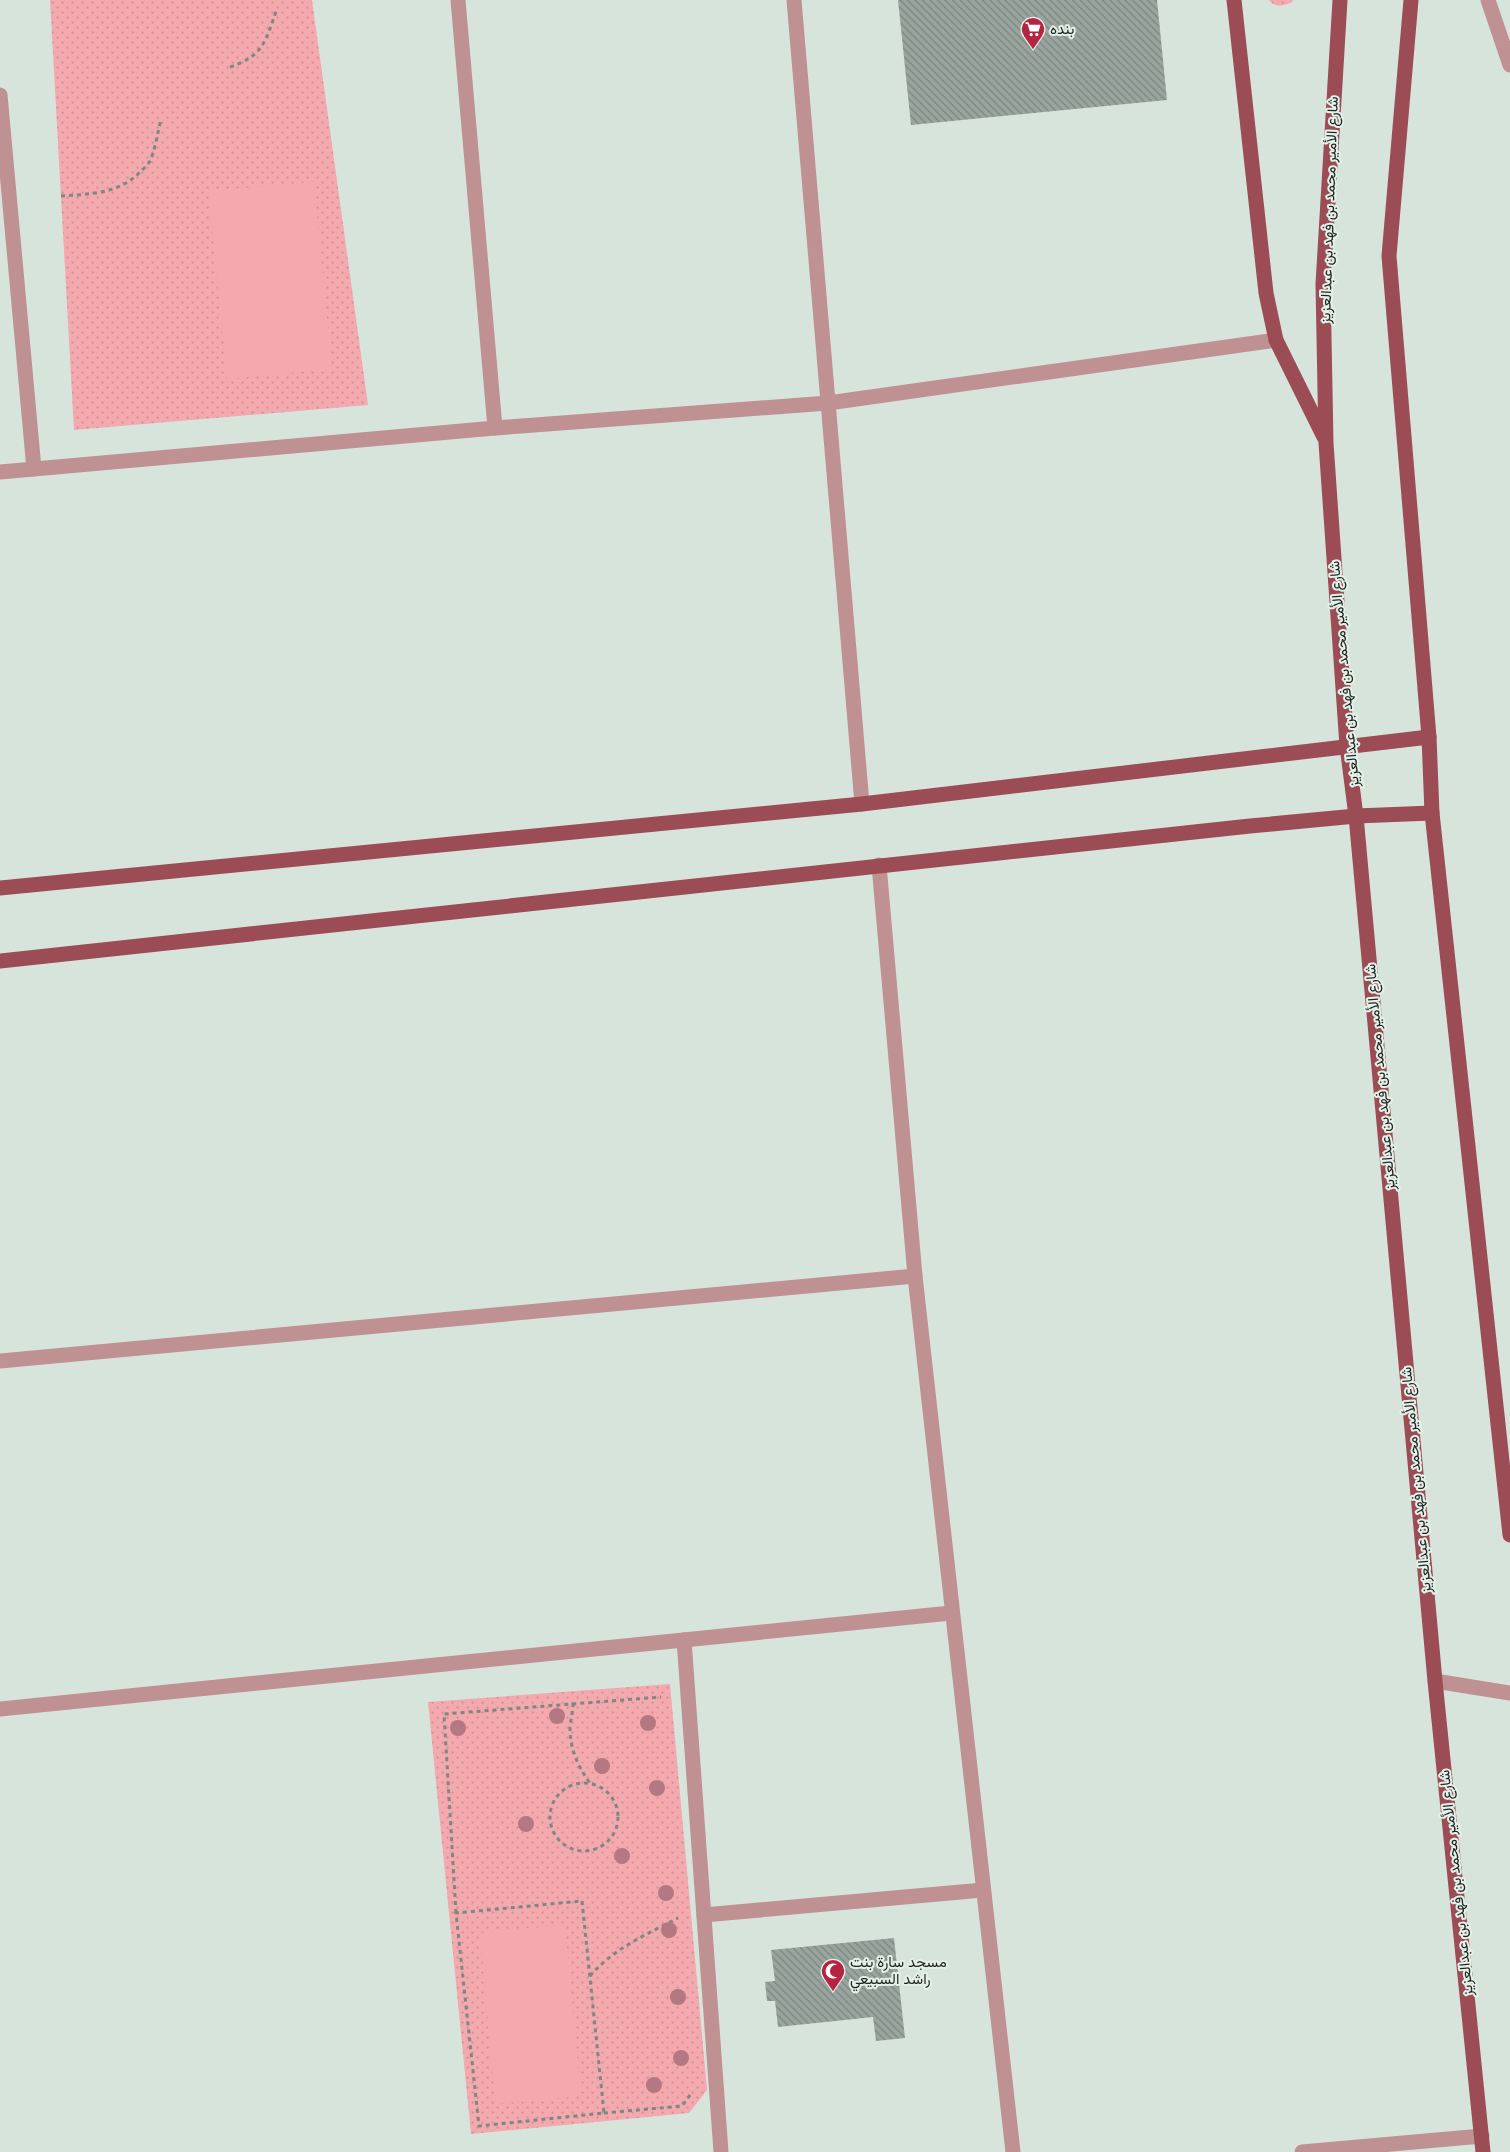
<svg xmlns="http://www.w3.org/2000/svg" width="1510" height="2152" font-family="'Varela Round',Vazirmatn,sans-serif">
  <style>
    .grass { fill: url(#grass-dots) }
    .garden { fill: #f3a9ad }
    .building { fill: url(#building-back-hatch) }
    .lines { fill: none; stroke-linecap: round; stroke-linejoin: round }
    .path { stroke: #7e8781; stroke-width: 3; stroke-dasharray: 4 4; stroke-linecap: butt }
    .minor { stroke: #bf9193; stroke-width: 15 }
    .major { stroke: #9c4c54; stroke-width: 15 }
    .tree { fill: #b47882 }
    .labels { text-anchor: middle; stroke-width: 4; stroke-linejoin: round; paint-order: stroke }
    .poi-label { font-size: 15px; fill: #1f2421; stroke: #e4f1e9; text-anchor: start }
    .street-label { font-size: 15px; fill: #1f2421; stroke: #e4f1e9 }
  </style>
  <defs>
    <pattern id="grass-dots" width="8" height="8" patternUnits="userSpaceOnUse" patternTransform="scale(1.25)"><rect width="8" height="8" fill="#f3a9ad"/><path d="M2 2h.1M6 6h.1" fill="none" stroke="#d09195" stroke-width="1.8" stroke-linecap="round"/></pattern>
    <pattern id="building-back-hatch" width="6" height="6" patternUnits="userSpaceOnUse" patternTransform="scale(1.25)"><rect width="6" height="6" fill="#99a59e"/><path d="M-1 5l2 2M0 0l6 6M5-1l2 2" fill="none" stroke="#7c8680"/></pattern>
  </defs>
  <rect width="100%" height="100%" fill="#d7e4dc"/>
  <g class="grass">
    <polygon points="50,0 312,0 368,405 74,430"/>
    <path d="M 1269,0 L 1293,0 L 1292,2 C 1284,6 1275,8 1269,0 Z"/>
    <polygon points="670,1684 707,2090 689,2113 471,2134 428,1702"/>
  </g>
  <g class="garden">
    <polygon points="314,182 332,369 227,379 208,191"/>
    <polygon points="565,1925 581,2096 495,2104 480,1933"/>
  </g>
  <g class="building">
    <polygon points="898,0 1157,0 1167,100 911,125"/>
    <polygon points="894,1938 905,2038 876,2041 873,2017 778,2027 775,2001 767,2001 765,1982 775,1981 771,1950"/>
  </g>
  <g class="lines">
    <g class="path">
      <path d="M 230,67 C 265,55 265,41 277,9"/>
      <path d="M 61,196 C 90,194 119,194 140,172 C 143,169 148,165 150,161 C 156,147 157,134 161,120"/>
      <path d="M 573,1703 C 573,1711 571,1718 570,1727 C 570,1749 577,1765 590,1783"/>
      <circle cx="584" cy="1817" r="34"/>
      <polygon points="582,1901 604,2113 479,2126 456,1913"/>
      <polyline points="456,1913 444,1714 661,1697"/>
      <path d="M 590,1976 C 613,1949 647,1934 678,1918"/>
      <polyline points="604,2113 682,2106 690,2095"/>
    </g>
    <g class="minor">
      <polyline points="458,0 495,428"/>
      <polyline points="794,0 862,804"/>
      <polyline points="1488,0 1510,65"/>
      <polyline points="0,95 34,469"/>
      <polyline points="0,472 495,428 828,403 1276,340"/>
      <polyline points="879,865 915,1276 1013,2152"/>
      <polyline points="0,1361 915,1276"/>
      <polyline points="684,1640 721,2152"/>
      <polyline points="1435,1681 1510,1693"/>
      <polyline points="0,1709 951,1613"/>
      <polyline points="704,1915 983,1890"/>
      <polyline points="1302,2152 1482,2136"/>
    </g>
    <g class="major">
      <polyline points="1234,0 1266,293 1276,340 1324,437"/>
      <polyline points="1340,0 1323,284 1326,443 1347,746 1356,816 1435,1681 1483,2152"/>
      <polyline points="1411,0 1389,256 1429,737 1432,813 1510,1535"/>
      <polyline points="0,888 862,804 1429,737"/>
      <polyline points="0,961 1250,826 1356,816 1432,813"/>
    </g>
  </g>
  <g class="tree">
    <circle cx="557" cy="1716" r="8"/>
    <circle cx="648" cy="1723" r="8"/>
    <circle cx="458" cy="1728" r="8"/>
    <circle cx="602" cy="1766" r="8"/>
    <circle cx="657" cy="1788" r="8"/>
    <circle cx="526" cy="1824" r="8"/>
    <circle cx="622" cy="1856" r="8"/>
    <circle cx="666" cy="1893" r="8"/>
    <circle cx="669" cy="1930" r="8"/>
    <circle cx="678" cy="1997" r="8"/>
    <circle cx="681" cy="2058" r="8"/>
    <circle cx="654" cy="2085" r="8"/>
  </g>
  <defs>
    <g id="supermarket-pin" transform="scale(1.25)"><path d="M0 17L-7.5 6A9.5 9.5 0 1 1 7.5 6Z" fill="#b52443" stroke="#e4f1e9"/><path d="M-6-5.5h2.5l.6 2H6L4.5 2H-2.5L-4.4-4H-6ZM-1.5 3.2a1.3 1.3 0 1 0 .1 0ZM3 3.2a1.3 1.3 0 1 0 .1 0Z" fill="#fff"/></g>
    <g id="mosque-pin" transform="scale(1.25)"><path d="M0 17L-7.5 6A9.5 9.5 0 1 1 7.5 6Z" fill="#b52443" stroke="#e4f1e9"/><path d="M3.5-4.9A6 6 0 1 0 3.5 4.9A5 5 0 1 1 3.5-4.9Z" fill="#fff"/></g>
  </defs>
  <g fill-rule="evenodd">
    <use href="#supermarket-pin" x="1033" y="29"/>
    <use href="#mosque-pin" x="833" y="1971"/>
  </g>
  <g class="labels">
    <g class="poi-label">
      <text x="1050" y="34">بنده</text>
      <text x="850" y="1967">مسجد سارة بنت<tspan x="850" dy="17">راشد السبيعي</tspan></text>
    </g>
    <g class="street-label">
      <text transform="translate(1329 210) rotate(-88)" y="5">شارع الأمير محمد بن فهد بن عبدالعزيز</text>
      <text transform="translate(1344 674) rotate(-95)" y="5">شارع الأمير محمد بن فهد بن عبدالعزيز</text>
      <text transform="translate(1380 1077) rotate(-95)" y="5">شارع الأمير محمد بن فهد بن عبدالعزيز</text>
      <text transform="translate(1416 1480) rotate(-95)" y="5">شارع الأمير محمد بن فهد بن عبدالعزيز</text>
      <text transform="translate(1456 1883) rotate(-96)" y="5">شارع الأمير محمد بن فهد بن عبدالعزيز</text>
    </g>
  </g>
</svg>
